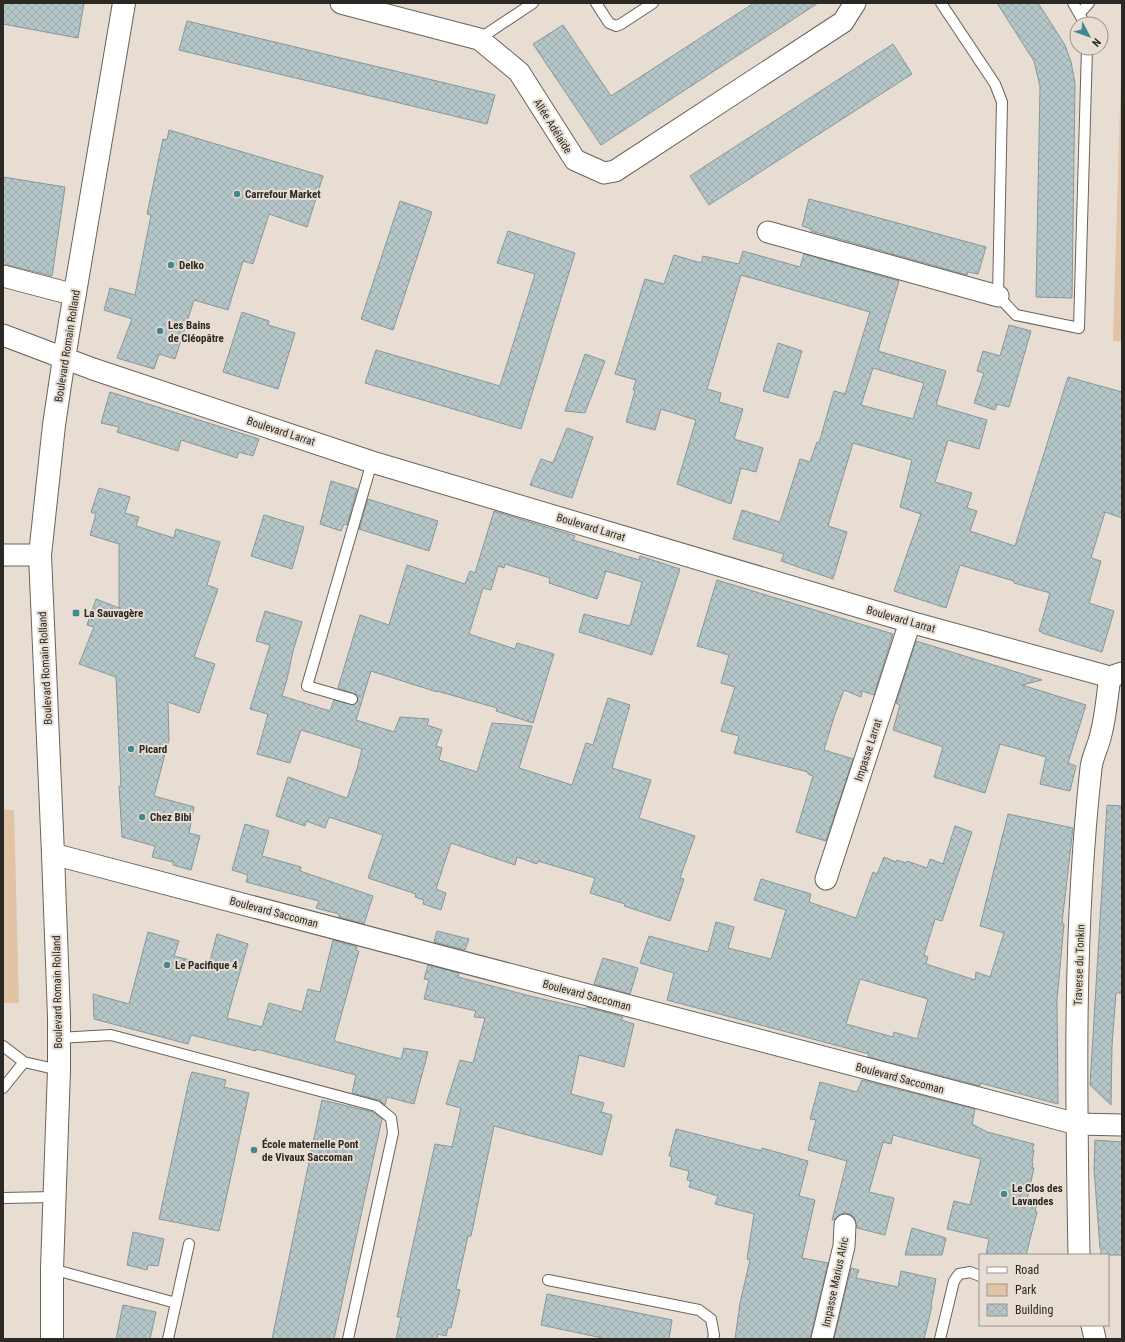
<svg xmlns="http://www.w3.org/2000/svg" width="1125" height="1342" font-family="'Roboto Condensed',sans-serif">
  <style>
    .green { fill: #e0c4a5 }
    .building { fill: url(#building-cross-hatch); stroke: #879799; fill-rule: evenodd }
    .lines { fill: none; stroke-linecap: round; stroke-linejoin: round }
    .lane-casing { stroke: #6b6359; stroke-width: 12 }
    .street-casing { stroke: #6b6359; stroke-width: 23 }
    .secondary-casing { stroke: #6b6359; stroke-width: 24 }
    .lane { stroke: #fff; stroke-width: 10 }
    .street { stroke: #fff; stroke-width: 21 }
    .secondary { stroke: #fff; stroke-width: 22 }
    .poi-dot { fill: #418891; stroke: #e7ddd2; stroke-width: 1.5 }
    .labels { text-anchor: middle; stroke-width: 4; stroke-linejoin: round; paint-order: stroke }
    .street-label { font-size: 11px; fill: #2c2824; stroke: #e7ddd2 }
    .poi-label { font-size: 11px; font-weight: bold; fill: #2c2824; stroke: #e7ddd2; text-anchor: start }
  </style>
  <defs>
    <pattern id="building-cross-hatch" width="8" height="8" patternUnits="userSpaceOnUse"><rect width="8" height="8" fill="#b5c6c8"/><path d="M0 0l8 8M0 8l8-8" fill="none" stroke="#9caaac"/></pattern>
  </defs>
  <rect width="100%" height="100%" fill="#e7ddd2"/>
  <g class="green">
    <polygon points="1122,40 1122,342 1113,341"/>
    <polygon points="3,810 14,810 19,1003 3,1003"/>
  </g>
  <g class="building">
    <polygon points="3,3 84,3 78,38 3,24"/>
    <polygon points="754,3 818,3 601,145 533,44 563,25 611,96"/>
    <polygon points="997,3 1038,3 1065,45 1071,62 1075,83 1072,298 1036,297 1040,86 1034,61"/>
    <polygon points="187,21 495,95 487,124 179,50"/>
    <polygon points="893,44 912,74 709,205 690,176"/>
    <polygon points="169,130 323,176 307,227 269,214 253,264 243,261 228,310 194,300 175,359 159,354 154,369 117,358 132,319 104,310 110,288 135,295 151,215 147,214 163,139 167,140"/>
    <polygon points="3,177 65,187 52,276 3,264"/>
    <polygon points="809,199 986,247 978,274 968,272 967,275 811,231 811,229 802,226"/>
    <polygon points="400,201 432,212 393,330 361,319"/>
    <polygon points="508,231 575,253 521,429 365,383 376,350 500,386 535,274 497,263"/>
    <path d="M 743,251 L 800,267 L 804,254 L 899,281 L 878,351 L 946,371 L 936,405 L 987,420 L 979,449 L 948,440 L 935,482 L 972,493 L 967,508 L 977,511 L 970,531 L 1015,546 L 1068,377 L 1122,392 L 1122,518 L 1105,512 L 1091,558 L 1101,561 L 1089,603 L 1114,611 L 1102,652 L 1042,633 L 1042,632 L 1039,631 L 1050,593 L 1014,583 L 1014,581 L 960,565 L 946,608 L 894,591 L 921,514 L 900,507 L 912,460 L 853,443 L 828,526 L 847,532 L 833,579 L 781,561 L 784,554 L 733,539 L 742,510 L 780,522 L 800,459 L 810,462 L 817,442 L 819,443 L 834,391 L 845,394 L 870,312 L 741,275 L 707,389 L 721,393 L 719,402 L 743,409 L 734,439 L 763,448 L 756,472 L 741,468 L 731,504 L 677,484 L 696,420 L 661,409 L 655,430 L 626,422 L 635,391 L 633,390 L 636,380 L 615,374 L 645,279 L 664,284 L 674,255 L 701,263 L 703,256 L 739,264 ZM 873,368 L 924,383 L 913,419 L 861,405 Z"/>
    <polygon points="242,312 269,321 268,325 295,333 278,389 223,372"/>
    <polygon points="1009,325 1031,331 1009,407 997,404 995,410 974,403 984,373 977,371 983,351 1000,356"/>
    <polygon points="778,343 802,351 788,398 763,391"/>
    <polygon points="585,354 605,361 585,413 565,411"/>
    <polygon points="110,392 259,439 253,456 239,452 237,458 181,440 178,451 117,432 119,427 101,423"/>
    <polygon points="567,428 593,437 572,498 530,485 541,459 553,463"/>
    <polygon points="331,481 357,489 347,525 344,524 341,531 320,524"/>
    <polygon points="99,488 130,497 125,513 139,517 136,526 174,538 176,529 220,542 207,585 218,589 194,657 215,664 199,713 168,702 169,739 154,796 194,807 189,833 200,836 191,870 173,865 173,862 152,857 155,846 122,837 119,786 121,787 116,677 79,664 94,627 87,625 96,599 119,608 119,544 90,535 96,514 91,512"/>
    <polygon points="368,499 438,521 429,551 359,529"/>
    <polygon points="494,511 575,536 573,540 639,560 640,556 680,569 652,655 579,632 584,614 630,626 642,582 606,571 597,599 549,583 550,578 505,564 504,568 498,566 491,590 483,588 469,634 515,649 517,643 554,654 533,723 496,711 497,708 437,691 437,692 371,671 356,720 394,732 400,717 429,719 427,725 442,730 436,746 442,748 439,760 477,772 492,723 532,726 519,768 572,785 586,743 593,745 608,698 630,705 612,768 651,780 639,818 695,836 680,878 684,879 670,921 624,906 625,904 590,893 595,878 538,861 537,864 517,857 515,865 451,843 436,889 446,893 441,910 423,904 424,900 415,897 416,894 368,878 383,835 329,817 325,828 306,821 305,826 276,816 288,777 347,798 357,769 362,749 301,730 290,763 257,754 268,714 250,709 270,645 256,641 265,611 302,622 293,651 287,679 282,696 330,711 334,700 354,705 358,701 357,695 338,688 360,615 389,625 407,565 465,584 470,571 475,573"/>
    <polygon points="264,515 304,527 292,569 251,556"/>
    <polygon points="717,580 893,634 874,695 862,691 861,697 844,690 834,717 824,750 853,759 826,841 796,832 813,776 808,774 808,772 734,753 739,736 721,731 735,687 721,683 729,655 697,646"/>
    <polygon points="916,641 1042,680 1022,685 1086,705 1068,763 1076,766 1070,791 1040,784 1046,757 1000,744 985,793 934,777 943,747 893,730 900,705 896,703"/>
    <polygon points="1107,805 1122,806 1122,993 1116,993 1112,1046 1111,1105 1090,1085"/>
    <path d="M 1008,814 L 1073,828 L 1062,923 L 1064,924 L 1057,1000 L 1058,1104 L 980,1083 L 980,1086 L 868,1057 L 869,1054 L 667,1000 L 674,973 L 640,963 L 649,936 L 708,952 L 716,922 L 734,927 L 728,948 L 771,959 L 786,910 L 754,900 L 761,879 L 811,894 L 809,902 L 856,918 L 873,872 L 877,874 L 884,857 L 896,862 L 897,860 L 906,863 L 907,861 L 927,868 L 930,859 L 943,864 L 955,826 L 972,832 L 942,921 L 935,919 L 924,955 L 928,957 L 926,964 L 975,980 L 976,972 L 990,977 L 1004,933 L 980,926 ZM 860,979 L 928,999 L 917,1039 L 894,1032 L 893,1037 L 846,1024 Z"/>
    <polygon points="245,824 269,831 262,856 301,867 300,871 373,896 364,924 339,917 339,914 316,908 319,901 246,882 248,875 232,870"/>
    <polygon points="437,931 469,939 465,950 434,942"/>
    <polygon points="148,932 179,941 174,956 209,965 217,934 248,944 227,1018 262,1027 269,1003 302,1012 308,989 320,992 333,940 357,947 356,950 359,951 334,1041 401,1059 404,1048 428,1052 414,1104 387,1097 385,1105 378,1100 352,1093 356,1075 256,1049 256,1051 191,1035 188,1044 94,1019 93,994 129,1004"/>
    <polygon points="603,958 638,968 630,994 594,984"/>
    <polygon points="428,965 459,973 458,977 530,996 586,1009 587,1007 623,1017 621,1020 634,1024 624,1067 579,1055 571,1094 604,1103 601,1112 612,1115 602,1155 494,1126 471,1236 468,1236 456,1289 460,1290 451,1328 448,1328 446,1336 438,1334 437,1339 396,1339 401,1317 397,1317 435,1144 452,1147 461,1108 446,1104 460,1060 473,1063 485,1018 474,1017 476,1011 424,999 429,980 424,979"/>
    <polygon points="192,1072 226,1080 224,1087 249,1093 219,1231 159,1219 189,1081"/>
    <polygon points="862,1080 975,1109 972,1124 987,1132 1034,1144 1032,1150 1034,1150 1032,1163 1033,1163 1032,1168 1034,1168 1026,1204 1036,1207 1035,1211 1037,1212 1026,1255 986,1255 989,1239 947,1229 954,1201 970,1205 981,1159 893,1135 891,1144 883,1142 869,1192 894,1198 885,1235 857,1228 855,1219 852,1215 846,1213 840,1214 834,1220 832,1220 847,1161 808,1150 816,1120 810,1119 820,1082 857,1092"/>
    <polygon points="322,1100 373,1112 382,1119 334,1339 272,1339"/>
    <polygon points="676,1129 762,1151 762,1148 808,1161 799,1196 815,1200 802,1258 828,1263 810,1339 735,1339 740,1303 750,1260 747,1259 754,1214 715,1204 718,1196 689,1187 691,1181 687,1180 689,1171 670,1166 672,1156 669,1156"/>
    <polygon points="1095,1140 1122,1142 1122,1255 1101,1255 1101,1249 1100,1248 1094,1169"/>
    <polygon points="912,1228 946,1238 942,1255 905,1255"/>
    <polygon points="133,1232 164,1239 158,1266 148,1265 147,1270 127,1265"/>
    <polygon points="851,1268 859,1270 856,1278 898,1287 901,1271 936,1279 931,1305 932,1306 924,1339 834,1339"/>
    <polygon points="547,1294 672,1320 669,1339 607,1339 541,1325"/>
    <polygon points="123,1305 156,1312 150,1339 116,1339"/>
  </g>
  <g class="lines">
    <g class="lane-casing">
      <g id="lane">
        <polyline points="596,3 609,23 616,26 621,24 653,3"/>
        <polyline points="941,3 995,84 1002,102 998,296 1016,315 1079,328 1087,48"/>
        <polyline points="1073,3 1085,24"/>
        <polyline points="1080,13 1089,3"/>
        <polyline points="479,39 533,3"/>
        <polyline points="352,699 307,686 372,462"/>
        <polyline points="58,1038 111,1035 376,1106 391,1118 393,1133 348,1339"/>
        <polyline points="3,1046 24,1062 59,1070"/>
        <polyline points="3,1088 24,1062"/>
        <polyline points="3,1198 54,1197"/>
        <polyline points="52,1269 176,1303"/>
        <polyline points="548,1280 699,1310 711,1319 714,1335 713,1339"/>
        <polyline points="168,1339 189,1244"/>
        <polyline points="940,1339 954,1281 959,1274 970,1272 980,1276"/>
      </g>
    </g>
    <g class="street-casing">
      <g id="street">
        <polyline points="341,3 479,39 519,72 575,160 604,173 615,171 843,22 855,3"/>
        <polyline points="768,232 998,296"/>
        <polyline points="3,276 75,295"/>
        <polyline points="3,335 93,369 372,462 910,622 1110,677 1122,673"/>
        <polyline points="3,555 40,555"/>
        <polyline points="53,854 1077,1124 1122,1125"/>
        <polyline points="826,879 910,622"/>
        <path d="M 1079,1255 C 1076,1093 1073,930 1091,768 C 1092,757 1099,745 1101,734 C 1106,715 1107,696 1110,677"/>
        <polyline points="1092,1325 1095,1339"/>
        <polyline points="822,1339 844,1246 845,1225"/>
      </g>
    </g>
    <g class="secondary-casing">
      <polyline id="secondary" points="52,1339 52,1269 59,1070 59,1017 53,854 40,555 54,425 64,358 124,3"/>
    </g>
    <use href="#lane" class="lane"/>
    <use href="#street" class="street"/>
    <use href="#secondary" class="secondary"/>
  </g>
  <g class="poi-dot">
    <circle cx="237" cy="194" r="4"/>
    <circle cx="171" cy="265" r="4"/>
    <circle cx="160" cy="331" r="4"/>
    <rect x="72" y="609" width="8" height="8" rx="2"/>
    <circle cx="131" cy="749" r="4"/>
    <circle cx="142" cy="817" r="4"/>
    <circle cx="167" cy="965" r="4"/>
    <circle cx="254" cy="1150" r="4"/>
    <circle cx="1004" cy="1194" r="4"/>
  </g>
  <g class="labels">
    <g class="street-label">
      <text transform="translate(553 126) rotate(58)" y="4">Allée Adélaïde</text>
      <text transform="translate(67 346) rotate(-81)" y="4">Boulevard Romain Rolland</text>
      <text transform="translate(281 431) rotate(18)" y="4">Boulevard Larrat</text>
      <text transform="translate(591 527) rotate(17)" y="4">Boulevard Larrat</text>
      <text transform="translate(901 619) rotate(16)" y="4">Boulevard Larrat</text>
      <text transform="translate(45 668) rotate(-93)" y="4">Boulevard Romain Rolland</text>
      <text transform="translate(868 750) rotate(-72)" y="4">Impasse Larrat</text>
      <text transform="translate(274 912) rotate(15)" y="4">Boulevard Saccoman</text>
      <text transform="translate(1079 965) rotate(-88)" y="4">Traverse du Tonkin</text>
      <text transform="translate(57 992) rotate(-91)" y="4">Boulevard Romain Rolland</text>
      <text transform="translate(587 995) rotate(15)" y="4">Boulevard Saccoman</text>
      <text transform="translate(900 1078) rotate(15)" y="4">Boulevard Saccoman</text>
      <text transform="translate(835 1282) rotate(-78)" y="4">Impasse Marius Alric</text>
    </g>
    <g class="poi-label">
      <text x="245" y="198">Carrefour Market</text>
      <text x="179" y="269">Delko</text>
      <text x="168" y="329">Les Bains<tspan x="168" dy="13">de Cléopâtre</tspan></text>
      <text x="84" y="617">La Sauvagère</text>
      <text x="139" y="753">Picard</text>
      <text x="150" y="821">Chez Bibi</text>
      <text x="175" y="969">Le Pacifique 4</text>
      <text x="262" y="1148">École maternelle Pont<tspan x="262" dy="13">de Vivaux Saccoman</tspan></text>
      <text x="1012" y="1192">Le Clos des<tspan x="1012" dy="13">Lavandes</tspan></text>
    </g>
  </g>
  <rect width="1125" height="1342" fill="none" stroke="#2c2824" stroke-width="8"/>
  <rect x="979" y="1254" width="130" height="72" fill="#e7ddd2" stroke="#9c958c"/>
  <rect x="987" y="1267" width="20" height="6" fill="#ffffff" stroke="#9c958c"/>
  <text x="1015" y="1274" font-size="12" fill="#2c2824">Road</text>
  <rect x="987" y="1284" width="20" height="12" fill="#e0c4a5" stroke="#9c958c"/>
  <text x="1015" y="1294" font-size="12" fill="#2c2824">Park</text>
  <rect x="987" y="1304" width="20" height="12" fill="url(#building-cross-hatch)" stroke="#9c958c"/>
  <text x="1015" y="1314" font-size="12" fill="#2c2824">Building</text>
  <g transform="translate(1089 36) rotate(131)"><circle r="19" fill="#e7ddd2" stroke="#9c958c"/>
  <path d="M0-3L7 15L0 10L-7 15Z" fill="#418891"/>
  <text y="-6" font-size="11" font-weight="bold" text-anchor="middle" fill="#2c2824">N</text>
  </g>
</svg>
